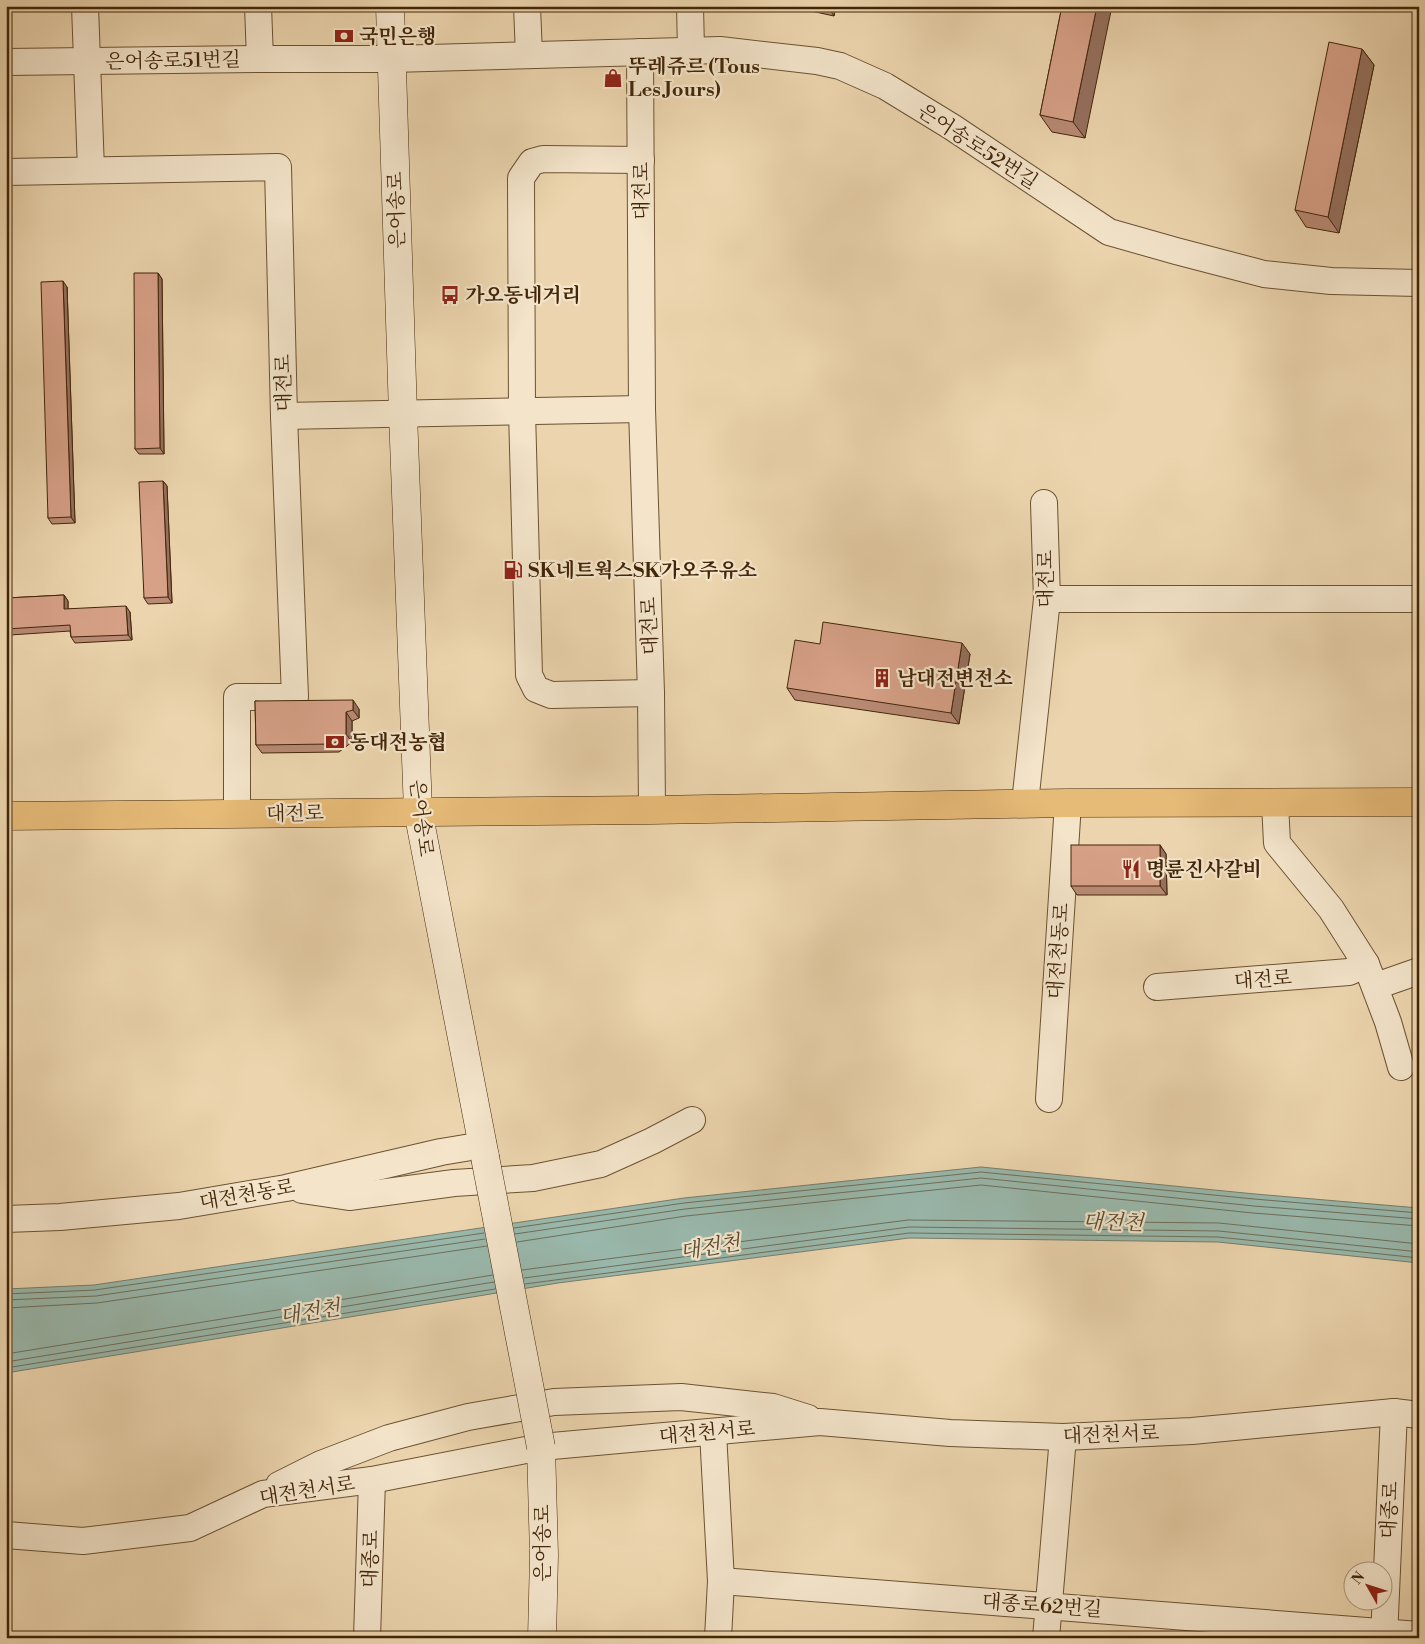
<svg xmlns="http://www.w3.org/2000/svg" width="1425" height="1644" font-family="'Libre Bodoni','Noto Serif KR',serif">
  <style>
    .water { fill: #99b8ac; stroke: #767e6b }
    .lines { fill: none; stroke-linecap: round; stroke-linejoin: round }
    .shore { stroke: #6e6f5a; stroke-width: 1 }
    .street-casing { stroke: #6c5232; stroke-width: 28 }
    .secondary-casing { stroke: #422609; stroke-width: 29 }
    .primary-casing { stroke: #422609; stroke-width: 29 }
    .street { stroke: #f3e4ca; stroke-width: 26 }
    .secondary { stroke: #f3e4ca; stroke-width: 28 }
    .primary { stroke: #e6ba77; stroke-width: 28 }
    .secondary-bridge-casing { stroke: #422609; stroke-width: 29; stroke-linecap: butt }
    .secondary-bridge { stroke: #f3e4ca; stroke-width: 28 }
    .wall { fill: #b98a75; stroke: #422609 }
    .shaded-wall { fill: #96715f; stroke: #422609 }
    .building { fill: #d7a188; stroke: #422609 }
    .labels { text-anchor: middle; stroke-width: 4.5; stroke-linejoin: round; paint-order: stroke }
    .poi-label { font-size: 20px; font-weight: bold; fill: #422609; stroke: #f3e4ca; text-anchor: start }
    .street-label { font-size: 20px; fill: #422609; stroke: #f3e4ca }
    .water-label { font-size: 21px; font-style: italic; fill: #584a32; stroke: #f3e4ca }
  </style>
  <rect width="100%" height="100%" fill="#ecd5ae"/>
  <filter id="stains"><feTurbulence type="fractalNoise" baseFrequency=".004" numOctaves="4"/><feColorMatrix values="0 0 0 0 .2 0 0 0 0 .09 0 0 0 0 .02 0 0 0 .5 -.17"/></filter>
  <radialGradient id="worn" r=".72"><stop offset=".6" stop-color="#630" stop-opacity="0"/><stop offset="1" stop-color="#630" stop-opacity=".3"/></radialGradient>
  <polygon class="water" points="981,1167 1255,1194 1419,1208 1419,1263 1218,1242 909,1238 558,1283 6,1373 6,1289 94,1285 684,1198"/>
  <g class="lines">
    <g class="shore">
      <polyline points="514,1228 684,1203 981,1172 1254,1199 1419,1213"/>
      <polyline points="515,1234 685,1209 981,1178 1254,1206 1419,1219"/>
      <polyline points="517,1242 686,1216 981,1185 1253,1213 1419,1226"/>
      <polyline points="522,1270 908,1220 1219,1223 1419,1244"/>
      <polyline points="524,1278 909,1227 1219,1231 1419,1252"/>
      <polyline points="525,1284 909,1233 1218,1237 1419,1258"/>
      <polyline points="6,1294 95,1290 484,1233"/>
      <polyline points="6,1300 96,1296 485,1239"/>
      <polyline points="6,1308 97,1303 487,1246"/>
      <polyline points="6,1354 493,1275"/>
      <polyline points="6,1362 494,1282"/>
      <polyline points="6,1368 495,1289"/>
    </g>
    <g class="street-casing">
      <g id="street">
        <polyline points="85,6 91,170"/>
        <polyline points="258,6 260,59"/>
        <polyline points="527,6 529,55"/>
        <polyline points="690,6 691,50"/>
        <polyline points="640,52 642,409 651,693 652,810"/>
        <polyline points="6,62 260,59 392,59 720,50 817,61 840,66 885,86 952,127 1109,232 1176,251 1264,274 1331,281 1419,283"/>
        <polyline points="641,160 543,159 532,162 521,178 522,411 529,675 536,689 551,695 651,693"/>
        <polyline points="6,172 278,167 284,416 295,697 237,697 237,814"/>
        <polyline points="284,416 642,409"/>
        <polyline points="1047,599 1419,599"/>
        <polyline points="1025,803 1047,599 1044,503"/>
        <polyline points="1275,803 1277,843 1331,909 1366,964 1388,1022 1401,1067"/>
        <polyline points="1376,986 1419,971"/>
        <polyline points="1157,987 1349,972 1366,964"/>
        <polyline points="1049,1099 1068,803"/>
        <polyline points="302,1190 349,1197 454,1183 533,1178 601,1164 652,1141 692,1120"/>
        <polyline points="6,1219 60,1217 179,1206 286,1188 441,1152 483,1145"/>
        <polyline points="713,1432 721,1581 718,1638"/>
        <polyline points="279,1485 321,1464 389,1438 468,1417 554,1402 681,1397 773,1407 808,1418"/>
        <polyline points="6,1535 83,1541 190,1528 263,1494 372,1480 541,1447 820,1422 950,1433 1063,1437 1192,1431 1394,1412 1419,1415"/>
        <polyline points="721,1581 1419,1635"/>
        <polyline points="367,1638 372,1480"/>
        <polyline points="1046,1638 1063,1437"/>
        <polyline points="1384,1638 1394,1412"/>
      </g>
    </g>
    <g class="secondary-casing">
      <g id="secondary">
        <polyline points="390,6 403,414 418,811 485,1157"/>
        <polyline points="541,1447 544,1555 542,1638"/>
      </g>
    </g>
    <g class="primary-casing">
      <polyline id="primary" points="6,816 652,810 1068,803 1419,802"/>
    </g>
    <use href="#street" class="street"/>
    <use href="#secondary" class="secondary"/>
    <use href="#primary" class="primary"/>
    <g class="secondary-bridge-casing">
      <polyline id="secondary-bridge" points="485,1157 541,1447"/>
    </g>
    <use href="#secondary-bridge" class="secondary-bridge"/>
  </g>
  <g class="wall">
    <polygon points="800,6 836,6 834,16 802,9"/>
    <polygon points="1062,6 1085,138 1052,132 1040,115"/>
    <polygon points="1362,49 1374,65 1339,233 1306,227 1295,210"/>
    <polygon points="158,273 162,279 164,454 139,454 135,449"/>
    <polygon points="67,287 75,523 52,524 48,518"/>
    <polygon points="163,481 167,486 172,603 148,604 144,598"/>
    <polygon points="6,590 7,598 64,595 68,601 68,609 130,612 132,640 75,643 71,637 70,631 10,635 6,630"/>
    <polygon points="820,644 970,654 959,724 795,700 787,688"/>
    <polygon points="255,701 359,709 359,718 352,721 352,742 339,752 262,753 256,745"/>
    <polygon points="1160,845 1166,854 1167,895 1077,895 1071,886"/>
  </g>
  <g class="shaded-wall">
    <polygon points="827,6 836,6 834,16"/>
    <polygon points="1097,6 1112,6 1085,138 1073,122"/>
    <polygon points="1362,49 1374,65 1339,233 1328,217"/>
    <polygon points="158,273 162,279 164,454 160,448"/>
    <polygon points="63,281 67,287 75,523 71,517"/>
    <polygon points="163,481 167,486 172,603 168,597"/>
    <polygon points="64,595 68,601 68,615 64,609"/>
    <polygon points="126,606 130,612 132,640 128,635"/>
    <polygon points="962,643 970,654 959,724 951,713"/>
    <polygon points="353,700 359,709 359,718 353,710"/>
    <polygon points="346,712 352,721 352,742 346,734"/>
    <polygon points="1160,845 1166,854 1167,895 1160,886"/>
  </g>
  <g class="building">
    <polygon points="1062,6 1097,6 1073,122 1040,115"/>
    <polygon points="1329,42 1362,49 1328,217 1295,210"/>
    <polygon points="134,273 158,273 160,448 135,449"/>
    <polygon points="63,281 71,517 48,518 41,282"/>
    <polygon points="163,481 168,597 144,598 139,482"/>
    <polygon points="64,595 64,609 126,606 128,635 71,637 70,625 6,629 6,598"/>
    <polygon points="823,622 962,643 951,713 787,688 795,640 820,644"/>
    <polygon points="353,700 353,710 346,712 346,734 333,744 256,745 255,701"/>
    <rect x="1071" y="845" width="89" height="41"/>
  </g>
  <defs>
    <g id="bank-bare" transform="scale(1.5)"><path d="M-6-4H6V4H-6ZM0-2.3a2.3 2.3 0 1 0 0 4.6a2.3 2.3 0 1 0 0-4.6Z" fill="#8f2418" stroke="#f3e4ca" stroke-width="2.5" paint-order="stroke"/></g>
    <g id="shop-bare" transform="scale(1.5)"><path d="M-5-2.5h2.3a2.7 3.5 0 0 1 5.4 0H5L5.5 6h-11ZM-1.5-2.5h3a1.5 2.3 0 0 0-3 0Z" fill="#8f2418" stroke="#f3e4ca" stroke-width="2.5" paint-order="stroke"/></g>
    <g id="bus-bare" transform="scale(1.5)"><path d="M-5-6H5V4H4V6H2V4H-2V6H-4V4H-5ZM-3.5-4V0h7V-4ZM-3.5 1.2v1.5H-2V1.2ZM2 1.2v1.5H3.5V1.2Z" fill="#8f2418" stroke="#f3e4ca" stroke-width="2.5" paint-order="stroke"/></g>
    <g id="fuel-bare" transform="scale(1.5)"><path d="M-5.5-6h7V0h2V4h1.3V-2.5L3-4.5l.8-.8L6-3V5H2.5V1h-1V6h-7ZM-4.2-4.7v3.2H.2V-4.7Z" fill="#8f2418" stroke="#f3e4ca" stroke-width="2.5" paint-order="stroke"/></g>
    <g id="building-bare" transform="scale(1.5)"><path d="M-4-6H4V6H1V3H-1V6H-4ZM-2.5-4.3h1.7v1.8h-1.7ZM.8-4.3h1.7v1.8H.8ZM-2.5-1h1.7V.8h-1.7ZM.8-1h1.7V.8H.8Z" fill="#8f2418" stroke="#f3e4ca" stroke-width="2.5" paint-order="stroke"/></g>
    <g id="restaurant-bare" transform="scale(1.5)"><path d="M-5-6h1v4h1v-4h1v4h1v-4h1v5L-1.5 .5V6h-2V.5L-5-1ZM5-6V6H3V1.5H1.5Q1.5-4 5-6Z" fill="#8f2418" stroke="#f3e4ca" stroke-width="2.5" paint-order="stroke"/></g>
  </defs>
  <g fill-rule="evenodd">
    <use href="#bank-bare" x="344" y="36"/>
    <use href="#shop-bare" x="613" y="78"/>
    <use href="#bus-bare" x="450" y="295"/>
    <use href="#fuel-bare" x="513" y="570"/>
    <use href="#building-bare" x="882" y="678"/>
    <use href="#bank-bare" x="335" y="742"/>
    <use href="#restaurant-bare" x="1131" y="869"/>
  </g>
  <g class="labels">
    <g class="poi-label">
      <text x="359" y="43">국민은행</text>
      <text x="628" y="73">뚜레쥬르 (Tous<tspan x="628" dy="23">Les Jours)</tspan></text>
      <text x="465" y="302">가오동네거리</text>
      <text x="528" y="577">SK네트웍스SK가오주유소</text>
      <text x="897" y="685">남대전변전소</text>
      <text x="350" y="749">동대전농협</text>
      <text x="1146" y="876">명륜진사갈비</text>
    </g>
    <g class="street-label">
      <text transform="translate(173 60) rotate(-1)" y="7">은어송로51번길</text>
      <text transform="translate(978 146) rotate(33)" y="7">은어송로52번길</text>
      <text transform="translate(641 191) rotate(-90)" y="7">대전로</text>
      <text transform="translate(396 210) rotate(-92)" y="7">은어송로</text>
      <text transform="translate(283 383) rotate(-91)" y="7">대전로</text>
      <text transform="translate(1045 579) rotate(-90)" y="7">대전로</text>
      <text transform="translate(649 626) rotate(-92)" y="7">대전로</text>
      <text transform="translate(295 813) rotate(-1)" y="7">대전로</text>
      <text transform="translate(422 818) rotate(83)" y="7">은어송로</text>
      <text transform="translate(1058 951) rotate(-86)" y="7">대전천동로</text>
      <text transform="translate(1263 979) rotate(-4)" y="7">대전로</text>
      <text transform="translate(247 1194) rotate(-10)" y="7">대전천동로</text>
      <text transform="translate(707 1432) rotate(-5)" y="7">대전천서로</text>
      <text transform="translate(1111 1434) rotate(-2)" y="7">대전천서로</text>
      <text transform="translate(307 1490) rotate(-9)" y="7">대전천서로</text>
      <text transform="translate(1389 1510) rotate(-87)" y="7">대종로</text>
      <text transform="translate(542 1543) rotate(-90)" y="7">은어송로</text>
      <text transform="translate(370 1559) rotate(-88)" y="7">대종로</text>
      <text transform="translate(1042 1605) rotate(4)" y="7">대종로62번길</text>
    </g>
    <g class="water-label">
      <text transform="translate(1113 1222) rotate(2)" y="7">대전천</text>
      <text transform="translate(710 1247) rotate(-9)" y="7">대전천</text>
      <text transform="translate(310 1312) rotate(-9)" y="7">대전천</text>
    </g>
  </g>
  <rect width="1425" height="1644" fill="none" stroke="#ecd5ae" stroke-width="25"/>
  <rect x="8" y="8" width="1410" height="1629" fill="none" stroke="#422609" stroke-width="2.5"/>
  <rect x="12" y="12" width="1400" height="1619" fill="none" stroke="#422609"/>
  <g transform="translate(1368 1586) rotate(309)"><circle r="24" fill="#f3e4ca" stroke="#ac987d"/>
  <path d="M0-4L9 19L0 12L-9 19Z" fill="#8f2418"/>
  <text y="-8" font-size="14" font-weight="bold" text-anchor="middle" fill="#422609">N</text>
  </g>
  <rect width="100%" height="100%" filter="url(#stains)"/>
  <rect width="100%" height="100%" fill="url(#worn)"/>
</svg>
